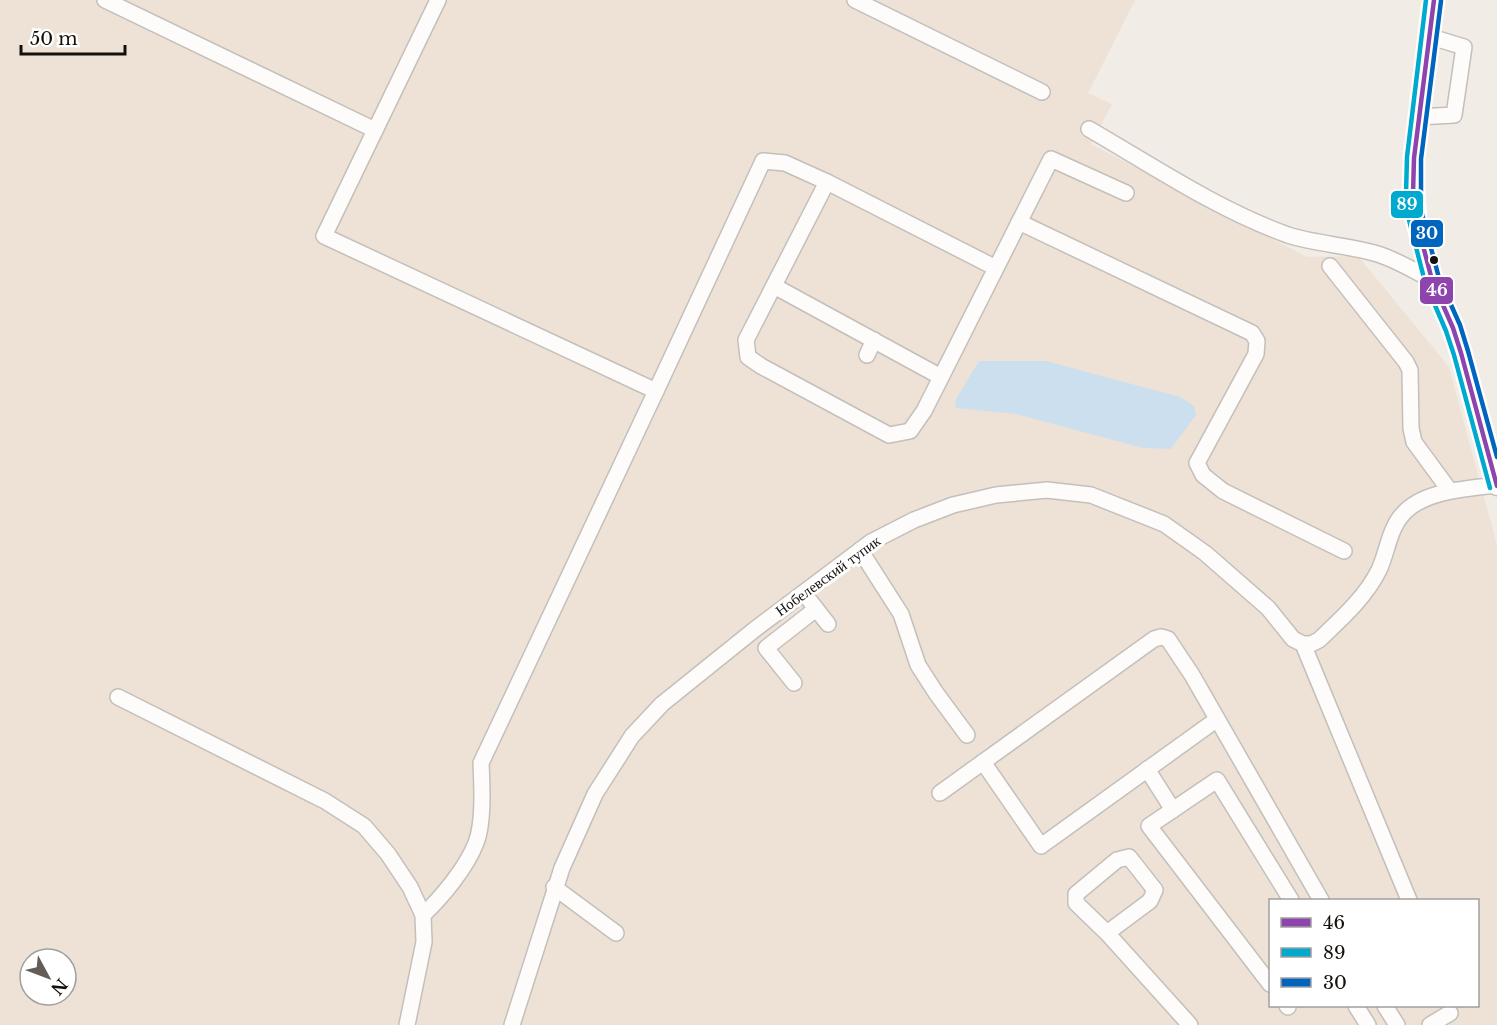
<svg xmlns="http://www.w3.org/2000/svg" width="1497" height="1025" font-family="'Libre Baskerville',serif">
  <style>
    .industrial { fill: #ede2d5; fill-rule: evenodd }
    .water { fill: #ccdfef }
    .lines { fill: none; stroke-linecap: round; stroke-linejoin: round }
    .minor-casing { stroke: #c4bfbb; stroke-width: 18 }
    .major-casing { stroke: #c4bfbb; stroke-width: 21 }
    .minor { stroke: #fdfcfb; stroke-width: 15 }
    .major { stroke: #fdfcfb; stroke-width: 18 }
    .bus-1-casing { stroke: #fff; stroke-width: 9 }
    .bus-2-casing { stroke: #fff; stroke-width: 9 }
    .bus-3-casing { stroke: #fff; stroke-width: 9 }
    .bus-1 { stroke: #8e44ad; stroke-width: 4.5 }
    .bus-2 { stroke: #00a9ce; stroke-width: 4.5 }
    .bus-3 { stroke: #0065bd; stroke-width: 4.5 }
    .bus-dot { fill: #14100c; stroke: #fff; stroke-width: 2 }
    .labels { text-anchor: middle; stroke-width: 6; stroke-linejoin: round; paint-order: stroke }
    .street-label { font-size: 15px; fill: #14100c; stroke: #fff }
    .line-badge { stroke: #fff; stroke-width: 2 }
    .badge-label { font-size: 16px; text-anchor: middle; font-weight: bold; fill: #fff }
  </style>
  <rect width="100%" height="100%" fill="#f2ece6"/>
  <path class="industrial" d="M 0,0 L 1135,0 L 1088,93 L 1112,104 L 1091,144 L 1307,257 L 1358,256 L 1449,367 L 1497,545 L 1497,1025 L 0,1025 ZM 1270,900 L 1478,900 L 1478,1006 L 1270,1006 ZM 30,959 L 66,959 L 66,995 L 30,995 Z"/>
  <polygon class="water" points="979,361 1046,361 1180,397 1194,406 1196,415 1171,449 1143,448 1016,414 955,408 956,399"/>
  <g class="lines">
    <g class="minor-casing">
      <g id="minor">
        <polyline points="105,0 375,130"/>
        <polyline points="855,0 1042,92"/>
        <polyline points="1418,117 1454,115 1464,47 1428,36"/>
        <path d="M 1089,129 C 1153,166 1218,210 1288,235 C 1316,244 1346,245 1374,253 C 1394,258 1414,271 1432,280"/>
        <polyline points="1019,222 1252,333 1257,341 1256,354 1197,463 1203,475 1223,491 1344,551"/>
        <polyline points="1330,266 1406,362 1410,370 1411,428 1414,442 1450,491"/>
        <polyline points="996,268 827,182 746,340 748,357 761,366 889,435 910,431 924,411 1051,159 1126,193"/>
        <polyline points="774,286 941,377"/>
        <polyline points="867,355 874,340"/>
        <polyline points="656,391 763,161 785,163 827,182"/>
        <polyline points="860,550 901,614 918,665 936,693 967,735"/>
        <polyline points="810,601 828,624"/>
        <polyline points="1303,644 1409,900"/>
        <polyline points="794,683 766,648 816,609"/>
        <polyline points="118,697 325,801 364,826 388,854 410,887 423,915 424,942 407,1025"/>
        <polyline points="983,762 1041,846 1216,720"/>
        <polyline points="1147,769 1173,810"/>
        <polyline points="940,793 1154,639 1161,637 1168,639 1192,675 1321,900"/>
        <polyline points="554,887 616,933"/>
        <path d="M 423,915 C 443,896 466,868 476,843 C 484,822 482,786 481,763 L 656,391 L 324,236 L 438,0"/>
        <polyline points="1107,933 1150,901 1155,890 1129,857 1117,860 1076,894 1076,903 1107,933 1190,1025"/>
        <polyline points="1270,984 1149,826 1217,780 1291,900"/>
        <polyline points="1287,1006 1288,1007"/>
        <polyline points="1356,1006 1368,1025"/>
        <polyline points="1385,1006 1397,1025"/>
        <path d="M 512,1025 L 562,868 L 595,794 L 632,736 L 662,704 L 754,630 L 871,542 L 914,520 L 953,505 L 996,495 L 1047,490 L 1091,495 L 1164,524 L 1205,553 L 1268,608 L 1293,639 L 1303,644 L 1311,644 L 1319,640 C 1341,619 1365,598 1379,570 C 1387,553 1389,530 1402,515 C 1423,490 1467,489 1497,485"/>
        <polyline points="1430,1025 1450,1013"/>
      </g>
    </g>
    <g class="major-casing">
      <polyline id="major" points="1434,0 1414,158 1413,194 1416,219 1432,280 1453,328 1461,353 1497,486"/>
    </g>
    <use href="#minor" class="minor"/>
    <use href="#major" class="major"/>
    <g class="bus-1-casing">
      <polyline id="bus-1" points="1434,0 1414,158 1413,194 1416,219 1432,280 1453,328 1461,353 1497,486"/>
    </g>
    <g class="bus-2-casing">
      <polyline id="bus-2" points="1426,0 1407,157 1406,194 1409,220 1425,282 1446,331 1454,355 1490,488"/>
    </g>
    <g class="bus-3-casing">
      <polyline id="bus-3" points="1441,1 1421,159 1421,194 1423,218 1439,278 1460,325 1468,351 1497,457"/>
    </g>
    <use href="#bus-1" class="bus-1"/>
    <use href="#bus-2" class="bus-2"/>
    <use href="#bus-3" class="bus-3"/>
  </g>
  <circle class="bus-dot" cx="1434" cy="260" r="5"/>
  <g class="labels">
    <g class="street-label">
      <text transform="translate(828 576) rotate(-36)" y="5">Нобелевский тупик</text>
    </g>
  </g>
  <g class="line-badge">
    <rect x="1390" y="190" width="34" height="29" rx="6" fill="#00a9ce"/>
    <rect x="1410" y="219" width="34" height="29" rx="6" fill="#0065bd"/>
    <rect x="1419" y="276" width="35" height="29" rx="6" fill="#8e44ad"/>
  </g>
  <g class="badge-label">
    <text x="1407" y="210">89</text>
    <text x="1427" y="239">30</text>
    <text x="1437" y="296">46</text>
  </g>
  <rect x="1269" y="899" width="210" height="108" fill="#ffffff" stroke="#a19f9e" stroke-width="1.5"/>
  <rect x="1281" y="918" width="30" height="9" fill="#8e44ad" stroke="#a19f9e" stroke-width="1.5"/>
  <text x="1323" y="929" font-size="18" fill="#14100c">46</text>
  <rect x="1281" y="948" width="30" height="9" fill="#00a9ce" stroke="#a19f9e" stroke-width="1.5"/>
  <text x="1323" y="959" font-size="18" fill="#14100c">89</text>
  <rect x="1281" y="978" width="30" height="9" fill="#0065bd" stroke="#a19f9e" stroke-width="1.5"/>
  <text x="1323" y="989" font-size="18" fill="#14100c">30</text>
  <g transform="translate(48 977) rotate(131)"><circle r="28" fill="#ffffff" stroke="#a19f9e" stroke-width="1.5"/>
  <path d="M0-4.5L10 22L0 15L-10 22Z" fill="#625d58"/>
  <text y="-9" font-size="16" font-weight="bold" text-anchor="middle" fill="#14100c">N</text>
  </g>
  <path d="M21 45v9h104v-9" fill="none" stroke="#14100c" stroke-width="3"/>
  <text x="30" y="45" font-size="18" fill="#14100c" stroke="#ffffff" stroke-width="4.5" paint-order="stroke">50 m</text>
</svg>
